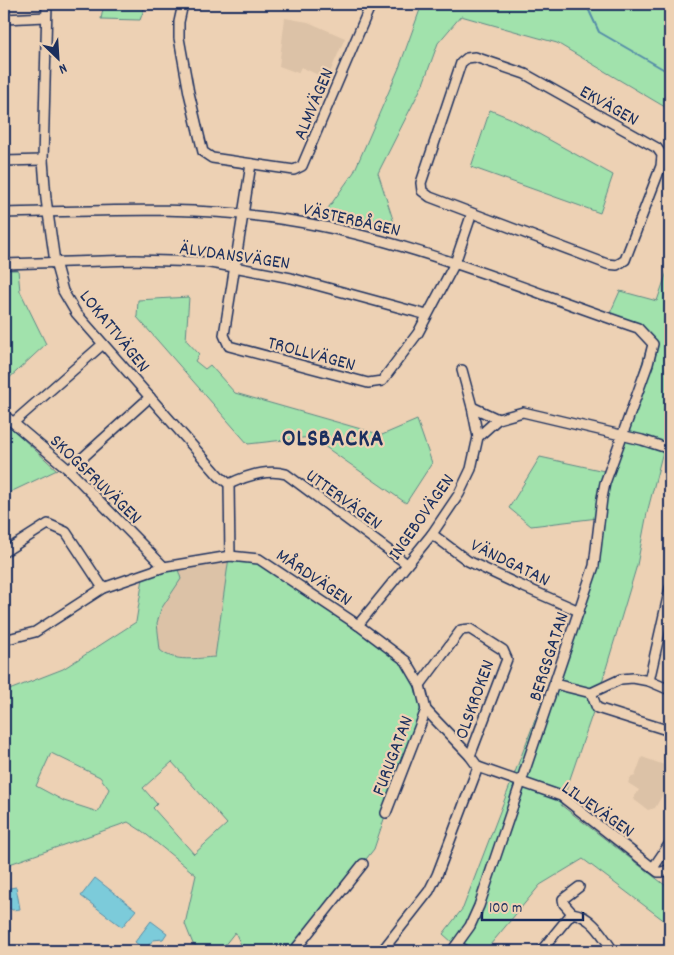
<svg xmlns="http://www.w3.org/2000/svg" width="674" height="955" font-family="Dekko,sans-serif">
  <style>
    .built { fill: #dcc2a7 }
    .green { fill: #a1e2ac; stroke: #5e8885; fill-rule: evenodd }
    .water { fill: #7ccbda; stroke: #558da8 }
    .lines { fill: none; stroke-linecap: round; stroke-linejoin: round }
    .stream { stroke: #558da8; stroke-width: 2 }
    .minor-casing { stroke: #1b2f5e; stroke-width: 12 }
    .minor { stroke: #edd1b4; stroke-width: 9 }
    .labels { text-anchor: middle; stroke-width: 4.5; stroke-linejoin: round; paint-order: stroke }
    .street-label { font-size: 19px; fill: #1b2f5e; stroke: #edd1b4 }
    .district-label { font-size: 24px; font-weight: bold; letter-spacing: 1px; fill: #1b2f5e; stroke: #edd1b4 }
  </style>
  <rect width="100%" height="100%" fill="#edd1b4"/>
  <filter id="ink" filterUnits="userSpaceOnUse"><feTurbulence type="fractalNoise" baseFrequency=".02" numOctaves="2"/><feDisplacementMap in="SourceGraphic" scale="10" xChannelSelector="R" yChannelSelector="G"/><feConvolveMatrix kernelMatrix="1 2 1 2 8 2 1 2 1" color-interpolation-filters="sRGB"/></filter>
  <g filter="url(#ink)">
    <g class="built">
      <polygon points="285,18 308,22 345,38 327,79 301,67 298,73 279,66"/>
      <polygon points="229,557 215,657 181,658 165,655 160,650 157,623 161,609 181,579 177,566"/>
      <polygon points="642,757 667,766 670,775 670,782 655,808 648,810 633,799 639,790 628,783 630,778 635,776"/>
    </g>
    <g class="green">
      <polygon points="104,4 146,4 140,20 101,19"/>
      <polygon points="422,4 670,4 670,110 557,43 461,16 438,43 423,84 378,173 396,229 324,214 354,172 399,68"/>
      <polygon points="490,110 510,118 613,175 600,213 471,167"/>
      <polygon points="670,263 670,424 647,513 637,565 593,712 561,805 670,889 670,925 583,859 540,885 485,951 462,951 443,934 463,908 594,566 598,518 531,526 509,508 540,457 609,472 648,344 637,331 607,320 620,291 657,301"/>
      <polygon points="4,270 18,270 20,291 46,344 4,383"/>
      <polygon points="189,297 186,340 199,354 195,361 205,369 210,365 235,393 382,435 417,420 432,463 406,503 311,437 248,444 137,317 138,300"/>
      <polygon points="4,424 11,428 57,470 4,495"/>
      <path d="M 229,557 L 259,559 L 406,661 L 426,710 L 386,813 L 374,849 L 294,951 L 244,951 L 235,932 L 220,951 L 203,951 L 193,944 L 185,924 L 196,875 L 142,831 L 128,822 L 4,866 L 4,692 L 63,669 L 136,622 L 143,578 L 177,566 L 181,579 L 161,609 L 157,623 L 160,650 C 174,663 198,658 215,657 ZM 51,753 L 100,777 L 109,789 L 98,812 L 64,801 L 36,786 ZM 172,762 L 227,824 L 194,854 L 153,808 L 157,804 L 143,788 Z"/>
    </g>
    <g class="water">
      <polygon points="95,878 136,910 122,927 81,896"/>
      <polygon points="16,887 20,909 12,910 4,904 4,889"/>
      <polygon points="151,921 167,933 163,939 153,940 145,950 135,942"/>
    </g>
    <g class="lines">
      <polyline class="stream" points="586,4 599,32 670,73"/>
      <g class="minor-casing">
        <g id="minor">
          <polyline points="47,4 43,160 46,199 55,262 63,291 76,313 219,476 229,484 230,556"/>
          <polyline points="183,4 179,22 179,38 189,93 203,152 212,158 294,170 302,166 371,4"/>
          <polyline points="4,19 46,17"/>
          <polyline points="4,161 43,160"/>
          <polyline points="251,164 224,335 229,346 368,383 382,381 418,333 455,263 472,213 607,264 617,265 625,260 661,166 662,155 657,148 525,74 475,57 467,58 461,63 421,183 422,191 430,197 472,213"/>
          <path d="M 4,213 C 98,211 194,205 287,220 C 409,239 522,289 638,328 L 653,344 L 648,364 L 605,483 L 602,498 L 594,566 L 479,906 L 470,926 L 452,951"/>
          <polyline points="4,264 135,260 204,262 234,267 291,278 427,315"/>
          <polyline points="462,370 472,407"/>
          <polyline points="4,415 69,470 164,567"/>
          <polyline points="14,422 103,344"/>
          <polyline points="478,437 472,407 498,419"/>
          <polyline points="69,470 150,397"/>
          <path d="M 229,484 C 246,476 268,469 286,474 L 407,564"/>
          <polyline points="432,534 468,561 517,584 579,611"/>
          <polyline points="4,552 48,524 66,532 103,588"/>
          <polyline points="358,625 432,534 459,494 471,469 478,437 498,419 523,412 642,440 670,449"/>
          <polyline points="4,640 35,632 103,588 164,567 230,556 259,559 358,625 406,661 420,685 426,710 470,756 478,767 561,796 658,872 662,872 670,869"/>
          <polyline points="649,681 670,588"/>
          <polyline points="555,684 591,693 621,679 633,678 649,681 670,690"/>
          <polyline points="420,685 461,630 470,629 503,650 507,659 470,756"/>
          <polyline points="591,693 597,708 670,731"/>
          <polyline points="386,813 426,710"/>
          <polyline points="653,868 670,843"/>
          <polyline points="572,913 564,904 563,899 579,887"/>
          <polyline points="457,946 467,951"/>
          <polyline points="294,951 363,864"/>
          <polyline points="382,951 429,891 437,875 478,767"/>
          <path d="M 541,951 L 572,913 C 592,916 603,936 613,951"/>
        </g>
      </g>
      <use href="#minor" class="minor"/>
    </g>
  </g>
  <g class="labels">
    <g class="street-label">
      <text transform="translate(312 103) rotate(-67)" y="7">ALMVÄGEN</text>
      <text transform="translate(610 104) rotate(29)" y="7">EKVÄGEN</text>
      <text transform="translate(352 218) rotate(13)" y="7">VÄSTERBÅGEN</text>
      <text transform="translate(235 254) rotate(8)" y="7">ÄLVDANSVÄGEN</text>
      <text transform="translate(116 330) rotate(51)" y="7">LOKATTVÄGEN</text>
      <text transform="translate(312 352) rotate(15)" y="7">TROLLVÄGEN</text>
      <text transform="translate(97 478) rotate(44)" y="7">SKOGSFRUVÄGEN</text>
      <text transform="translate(345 498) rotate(36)" y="7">UTTERVÄGEN</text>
      <text transform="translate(420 516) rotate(-55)" y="7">INGEBOVÄGEN</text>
      <text transform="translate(511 561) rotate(26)" y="7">VÄNDGATAN</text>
      <text transform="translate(315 576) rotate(34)" y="7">MÅRDVÄGEN</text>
      <text transform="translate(547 656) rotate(-72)" y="7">BERGSGATAN</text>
      <text transform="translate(473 699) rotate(-70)" y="7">OLSKROKEN</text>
      <text transform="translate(391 755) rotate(-69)" y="7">FURUGATAN</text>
      <text transform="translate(599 808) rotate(35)" y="7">LILJEVÄGEN</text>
    </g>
    <g class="district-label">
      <text x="333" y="445">OLSBACKA</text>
    </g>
  </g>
  <rect width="674" height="955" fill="none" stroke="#edd1b4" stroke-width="20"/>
  <rect x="10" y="10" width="654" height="935" fill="none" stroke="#1b2f5e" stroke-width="2" filter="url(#ink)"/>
  <g transform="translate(58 58) rotate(155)" stroke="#edd1b4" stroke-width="4" paint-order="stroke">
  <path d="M0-4L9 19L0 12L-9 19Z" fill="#1b2f5e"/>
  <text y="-8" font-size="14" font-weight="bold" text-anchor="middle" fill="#1b2f5e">N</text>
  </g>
  <path d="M482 912v8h101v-8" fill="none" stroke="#1b2f5e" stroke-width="2.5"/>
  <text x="489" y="912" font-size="15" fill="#1b2f5e" stroke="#edd1b4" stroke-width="4" paint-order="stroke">100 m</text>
</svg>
